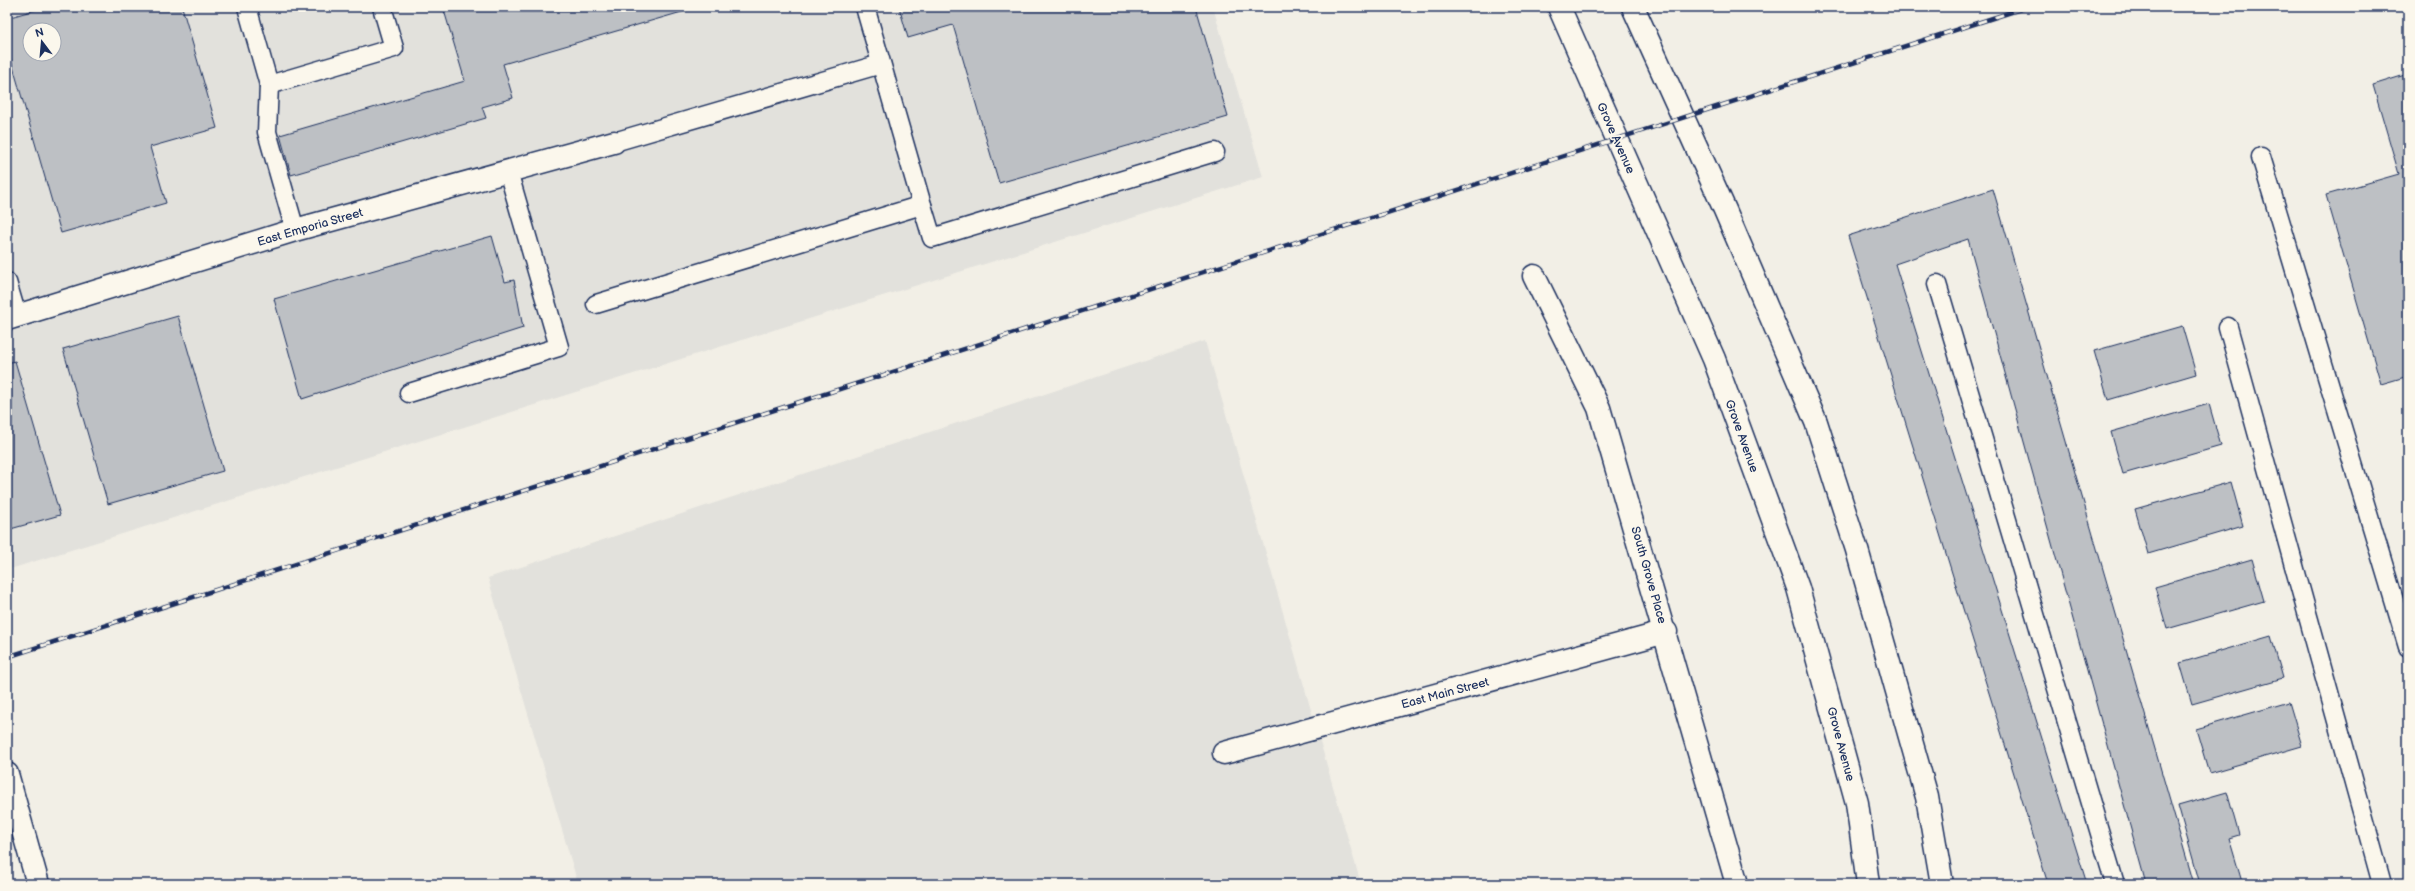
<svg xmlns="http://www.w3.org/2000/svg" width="2415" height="891" font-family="'Balsamiq Sans',sans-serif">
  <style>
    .built { fill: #e2e1dc; fill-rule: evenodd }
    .building { fill: #bdc0c4; stroke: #1b2f5e; fill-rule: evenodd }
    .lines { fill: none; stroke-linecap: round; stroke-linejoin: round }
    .lane-casing { stroke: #1b2f5e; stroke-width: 21 }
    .street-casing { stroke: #1b2f5e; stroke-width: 25 }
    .secondary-casing { stroke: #1b2f5e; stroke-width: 25 }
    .lane { stroke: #fbf7ec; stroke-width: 18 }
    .street { stroke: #fbf7ec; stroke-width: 22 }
    .secondary { stroke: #fbf7ec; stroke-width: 22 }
    .rail-casing { stroke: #1b2f5e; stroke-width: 4.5 }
    .rail { stroke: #fbf7ec; stroke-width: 3; stroke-dasharray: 9; stroke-linecap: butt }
    .labels { text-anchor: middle; stroke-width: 3.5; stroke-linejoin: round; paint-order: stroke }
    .street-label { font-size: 12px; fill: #1b2f5e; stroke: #fbf7ec }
  </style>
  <rect width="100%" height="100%" fill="#f2efe6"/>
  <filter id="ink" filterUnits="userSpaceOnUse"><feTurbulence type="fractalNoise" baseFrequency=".025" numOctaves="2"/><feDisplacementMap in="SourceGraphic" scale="8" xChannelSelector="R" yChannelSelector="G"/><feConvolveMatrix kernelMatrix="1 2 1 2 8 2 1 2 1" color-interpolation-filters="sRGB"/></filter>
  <g filter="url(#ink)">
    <g class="built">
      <path d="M 7,7 L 1213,7 L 1263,177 L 7,570 ZM 30,30 L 54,30 L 54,54 L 30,54 Z"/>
      <polygon points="1205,341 1361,884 578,884 488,578"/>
    </g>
    <g class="building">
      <path d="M 45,7 L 182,7 L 217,128 L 150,147 L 166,203 L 61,233 L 7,46 L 7,18 ZM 30,30 L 54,30 L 54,54 L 30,54 Z"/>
      <polygon points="443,7 699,7 503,64 513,98 482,107 486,118 291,175 280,135 465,81"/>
      <polygon points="899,7 1196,7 1228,117 999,183 953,25 908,38"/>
      <polygon points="2408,74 2408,386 2405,377 2381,384 2326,195 2399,174 2373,85"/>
      <polygon points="1993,189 2194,884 2146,884 1968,239 1895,264 2087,884 2048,884 1848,236"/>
      <polygon points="492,236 505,282 514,280 523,328 302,399 274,299"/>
      <polygon points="178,316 223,471 108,504 63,349"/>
      <polygon points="2182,326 2196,374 2108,400 2094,351"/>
      <polygon points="15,361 60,515 7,530 7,363"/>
      <polygon points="2209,404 2221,446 2123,474 2111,432"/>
      <polygon points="2231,482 2243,526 2148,554 2135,509"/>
      <polygon points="2252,559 2264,601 2167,629 2155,587"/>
      <polygon points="2271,636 2283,678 2192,704 2180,663"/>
      <polygon points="2289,702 2302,746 2209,773 2196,729"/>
      <polygon points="2227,792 2239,835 2229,838 2242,882 2200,884 2178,806"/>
    </g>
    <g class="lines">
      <g class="lane-casing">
        <g id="lane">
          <polyline points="247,7 269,85 267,132 295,230"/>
          <polyline points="269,85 394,48 382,7"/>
          <polyline points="614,142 881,64"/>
          <polyline points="2261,157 2408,647"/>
          <polyline points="922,205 932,238 1215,152"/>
          <polyline points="7,282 17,316"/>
          <polyline points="1937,284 2115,884"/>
          <polyline points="596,304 922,205 865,7"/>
          <polyline points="2228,327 2382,884"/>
          <polyline points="409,393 559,347 508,171"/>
        </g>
      </g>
      <g class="street-casing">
        <g id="street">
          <polyline points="1534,276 1599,408 1737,884"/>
          <polyline points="7,319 295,230 614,142"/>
          <polyline points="1224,753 1666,632"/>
          <polyline points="7,774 38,884"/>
        </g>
      </g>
      <g class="secondary-casing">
        <g id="secondary">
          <polyline points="1559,7 1714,359 1798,588 1857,803 1868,884"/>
          <polyline points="1633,7 1725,210 1816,422 1857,550 1927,797 1942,884"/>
        </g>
      </g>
      <use href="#lane" class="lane"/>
      <use href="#street" class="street"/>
      <use href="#secondary" class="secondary"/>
      <g class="rail-casing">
        <polyline id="rail" points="7,657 2027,7"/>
      </g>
      <use href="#rail" class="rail"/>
    </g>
  </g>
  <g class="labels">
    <g class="street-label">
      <text transform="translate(1616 138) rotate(66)" y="4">Grove Avenue</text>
      <text transform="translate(310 227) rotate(-16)" y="4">East Emporia Street</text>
      <text transform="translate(1742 436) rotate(70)" y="4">Grove Avenue</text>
      <text transform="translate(1649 575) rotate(74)" y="4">South Grove Place</text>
      <text transform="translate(1445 693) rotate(-15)" y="4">East Main Street</text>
      <text transform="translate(1841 744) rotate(75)" y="4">Grove Avenue</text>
    </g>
  </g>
  <rect width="2415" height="891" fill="none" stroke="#fbf7ec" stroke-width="24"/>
  <rect x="12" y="12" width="2391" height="867" fill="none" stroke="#1b2f5e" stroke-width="1.5" filter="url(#ink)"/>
  <g transform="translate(42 42) rotate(344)"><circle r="19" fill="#fbf7ec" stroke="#a1a7b3"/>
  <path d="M0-3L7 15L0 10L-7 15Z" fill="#1b2f5e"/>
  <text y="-6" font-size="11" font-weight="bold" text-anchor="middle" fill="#1b2f5e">N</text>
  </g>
</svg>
